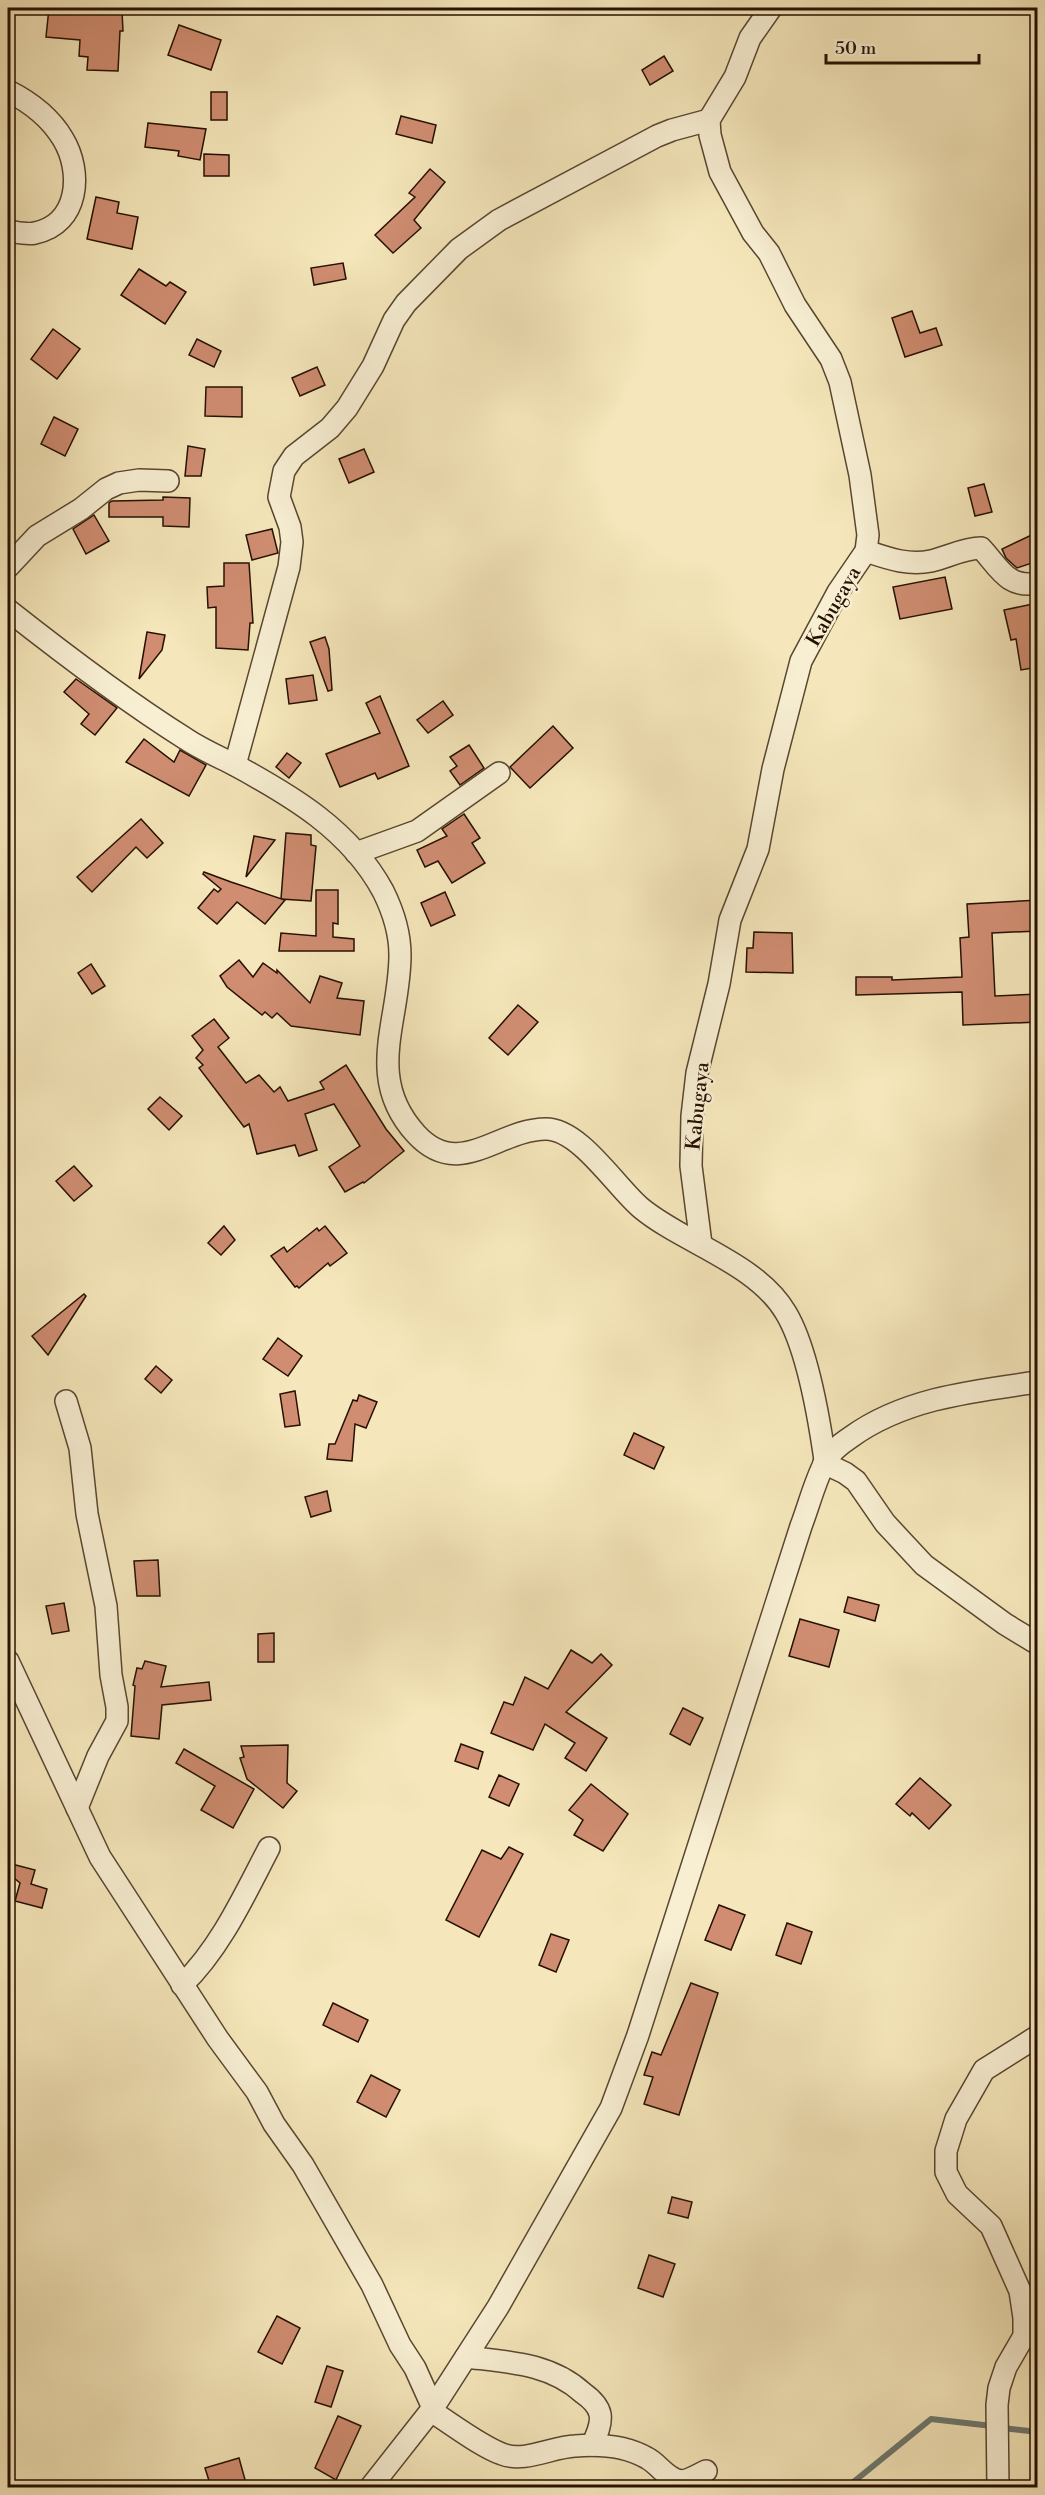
<svg xmlns="http://www.w3.org/2000/svg" width="1045" height="2495" font-family="'Libre Bodoni',serif">
  <style>
    .lines { fill: none; stroke-linecap: round; stroke-linejoin: round }
    .stream { stroke: #6d796f; stroke-width: 6 }
    .building { fill: #d08d72; stroke: #251002; stroke-width: 1.5 }
    .minor-casing { stroke: #594630; stroke-width: 24 }
    .minor { stroke: #f8efd3; stroke-width: 21 }
    .labels { text-anchor: middle; stroke-width: 5; stroke-linejoin: round; paint-order: stroke }
    .street-label { font-size: 20px; fill: #251002; stroke: #f8efd3 }
  </style>
  <rect width="100%" height="100%" fill="#f5e7bb"/>
  <filter id="stains"><feTurbulence type="fractalNoise" baseFrequency=".00333" numOctaves="4"/><feColorMatrix values="0 0 0 0 .2 0 0 0 0 .09 0 0 0 0 .02 0 0 0 .5 -.17"/></filter>
  <radialGradient id="worn" r=".72"><stop offset=".6" stop-color="#630" stop-opacity="0"/><stop offset="1" stop-color="#630" stop-opacity=".3"/></radialGradient>
  <g class="lines">
    <g class="stream">
      <polyline points="1002,2428 1038,2432"/>
      <polyline points="846,2488 931,2419 992,2426"/>
    </g>
  </g>
  <g class="building">
    <polygon points="49,8 89,11 122,11 123,31 120,31 118,71 87,70 88,57 79,56 80,40 46,37"/>
    <polygon points="179,25 221,40 211,70 168,55"/>
    <polygon points="664,56 673,71 650,85 642,70"/>
    <rect x="211" y="92" width="16" height="28"/>
    <polygon points="401,116 436,125 432,143 396,134"/>
    <polygon points="148,123 206,129 200,160 178,156 179,151 145,147"/>
    <polygon points="204,154 229,155 229,176 204,176"/>
    <polygon points="430,169 445,182 414,220 421,228 393,253 375,235 415,197 409,193"/>
    <polygon points="96,197 119,202 117,213 138,217 132,249 87,239"/>
    <polygon points="343,263 346,279 314,285 311,268"/>
    <polygon points="139,269 166,286 170,282 186,292 165,324 121,295"/>
    <polygon points="912,311 920,333 936,328 942,345 905,357 892,318"/>
    <polygon points="53,329 80,349 57,379 31,359"/>
    <polygon points="197,339 221,351 214,367 189,355"/>
    <polygon points="317,367 325,385 300,396 292,378"/>
    <polygon points="206,387 242,387 242,417 205,416"/>
    <polygon points="54,417 78,429 65,456 41,444"/>
    <polygon points="188,446 205,449 201,476 185,476"/>
    <polygon points="364,449 374,472 349,483 339,459"/>
    <polygon points="984,484 992,512 975,516 968,488"/>
    <polygon points="163,497 190,498 189,527 163,526 163,517 109,517 109,503 112,501 163,500"/>
    <polygon points="94,515 109,541 86,554 73,529"/>
    <polygon points="272,529 278,553 252,560 246,535"/>
    <polygon points="1038,532 1038,561 1017,568 1006,558 1002,549"/>
    <polygon points="224,563 249,563 253,623 250,623 248,650 216,648 216,607 208,608 207,587 224,586"/>
    <polygon points="945,577 952,609 900,619 893,587"/>
    <polygon points="1038,603 1038,667 1021,670 1016,639 1011,640 1004,610"/>
    <polygon points="147,632 165,635 162,650 139,679"/>
    <polygon points="325,637 329,649 332,690 328,691 310,642"/>
    <polygon points="313,675 317,700 289,704 286,679"/>
    <polygon points="76,679 117,708 95,735 81,724 89,714 64,692"/>
    <polygon points="380,696 409,766 378,779 375,773 340,787 326,754 380,733 366,703"/>
    <polygon points="443,701 453,715 428,733 417,720"/>
    <polygon points="553,726 573,748 530,788 510,767"/>
    <polygon points="144,739 174,762 180,750 206,765 189,796 126,762"/>
    <polygon points="469,745 484,768 460,785 450,771 457,766 450,757"/>
    <polygon points="287,753 301,763 289,778 276,767"/>
    <polygon points="464,814 480,838 472,843 485,863 452,883 438,861 425,867 417,850 447,836 442,829"/>
    <polygon points="141,819 163,843 147,858 136,847 92,892 77,877"/>
    <polygon points="286,833 311,835 311,845 316,846 311,901 281,899"/>
    <polygon points="254,836 275,840 246,877"/>
    <polygon points="204,872 231,882 285,900 265,924 237,902 217,924 198,908 214,889 218,892 221,889 203,874"/>
    <polygon points="316,890 338,890 338,924 333,923 333,937 354,939 354,951 279,951 281,933 316,936"/>
    <polygon points="445,892 455,915 431,926 421,903"/>
    <polygon points="1038,900 1038,931 992,933 995,996 1038,994 1038,1022 963,1025 962,992 856,995 856,977 892,977 892,980 962,977 960,938 969,937 967,904"/>
    <polygon points="754,932 792,933 793,973 746,972 747,948 753,948"/>
    <polygon points="239,960 253,977 263,963 277,973 277,970 310,1003 320,976 342,983 337,998 364,1001 360,1035 291,1026 277,1013 272,1018 265,1012 262,1015 227,987 220,976"/>
    <polygon points="91,964 105,986 92,994 78,973"/>
    <polygon points="518,1005 538,1022 508,1055 489,1038"/>
    <polygon points="214,1019 229,1038 218,1047 246,1083 259,1075 274,1092 280,1087 288,1101 324,1089 320,1082 346,1065 386,1129 404,1151 364,1183 363,1182 345,1192 329,1167 360,1146 334,1104 305,1114 317,1150 299,1156 295,1145 257,1154 249,1124 244,1127 199,1068 203,1065 196,1058 203,1050 192,1036"/>
    <polygon points="160,1097 182,1116 169,1130 148,1109"/>
    <polygon points="74,1166 92,1186 74,1201 56,1181"/>
    <polygon points="224,1226 235,1240 221,1255 208,1243"/>
    <polygon points="325,1226 347,1253 330,1266 328,1263 299,1288 297,1286 295,1287 271,1256 284,1247 287,1252 317,1228 319,1231"/>
    <polygon points="84,1294 86,1296 48,1355 32,1336"/>
    <polygon points="278,1338 302,1356 288,1376 263,1359"/>
    <polygon points="156,1366 172,1380 161,1393 145,1379"/>
    <polygon points="295,1391 300,1425 285,1427 280,1394"/>
    <polygon points="359,1395 377,1402 366,1428 355,1424 352,1461 327,1459 329,1444 335,1444 353,1400 357,1401"/>
    <polygon points="634,1433 664,1447 654,1469 624,1455"/>
    <polygon points="327,1491 331,1511 311,1517 305,1497"/>
    <polygon points="158,1560 160,1596 137,1596 134,1561"/>
    <polygon points="848,1597 879,1605 875,1621 844,1612"/>
    <polygon points="64,1603 69,1631 52,1634 46,1606"/>
    <polygon points="800,1619 839,1630 829,1667 789,1656"/>
    <polygon points="274,1633 274,1662 258,1662 258,1634"/>
    <polygon points="571,1650 592,1663 601,1654 612,1665 566,1712 607,1738 586,1771 565,1758 575,1743 545,1724 533,1750 491,1733 504,1702 513,1705 525,1677 548,1689"/>
    <polygon points="145,1661 166,1666 161,1687 209,1682 211,1700 162,1705 159,1739 131,1736 135,1686 133,1685 137,1668 142,1669"/>
    <polygon points="683,1708 703,1718 690,1745 670,1734"/>
    <polygon points="461,1744 483,1752 478,1769 455,1761"/>
    <polygon points="288,1745 287,1783 297,1791 283,1808 247,1779 240,1758 244,1757 241,1746"/>
    <polygon points="184,1749 254,1789 233,1828 201,1810 215,1786 176,1763"/>
    <polygon points="499,1775 519,1784 509,1806 489,1797"/>
    <polygon points="920,1778 951,1805 929,1829 912,1813 910,1816 896,1804"/>
    <polygon points="591,1784 628,1814 603,1851 574,1835 583,1820 569,1810"/>
    <polygon points="509,1847 523,1854 479,1937 446,1920 482,1850 501,1859"/>
    <polygon points="8,1863 35,1870 31,1884 47,1889 42,1908 15,1901 20,1883 8,1873"/>
    <polygon points="719,1905 745,1915 731,1950 705,1940"/>
    <polygon points="787,1923 812,1932 801,1964 776,1955"/>
    <polygon points="551,1934 569,1940 556,1972 539,1965"/>
    <polygon points="691,1983 718,1993 679,2115 644,2104 653,2077 644,2075 652,2052 661,2055"/>
    <polygon points="333,2003 368,2020 358,2042 323,2025"/>
    <polygon points="371,2075 400,2090 386,2117 357,2102"/>
    <polygon points="672,2197 692,2202 688,2218 668,2213"/>
    <polygon points="649,2255 675,2264 663,2297 638,2288"/>
    <polygon points="277,2316 300,2328 282,2364 258,2352"/>
    <polygon points="327,2366 343,2371 331,2407 315,2402"/>
    <polygon points="338,2416 361,2426 336,2480 315,2468"/>
    <polygon points="239,2458 247,2487 211,2487 205,2468"/>
  </g>
  <g class="lines">
    <g class="minor-casing">
      <g id="minor">
        <path d="M 8,91 C 30,102 50,117 63,139 C 83,172 79,224 35,233 C 27,235 16,232 8,231"/>
        <path d="M 866,551 C 887,558 908,566 931,561 C 948,557 964,548 981,548 C 999,567 1007,589 1038,583"/>
        <polyline points="8,567 37,536 81,509 106,489 119,483 139,480 168,481"/>
        <path d="M 8,610 C 65,655 124,700 186,739 C 201,749 217,756 233,764 C 292,796 350,830 383,891 C 393,911 400,934 400,955 C 400,1021 364,1077 416,1134 C 459,1181 498,1129 546,1129 C 580,1129 616,1187 641,1208 C 683,1243 757,1263 786,1313 C 807,1348 819,1418 825,1460"/>
        <polyline points="235,765 289,567 292,542 290,527 279,497 284,471 294,456 330,428 347,408 373,366 394,320 406,303 459,249 499,220 657,136 672,130 709,120"/>
        <polyline points="356,853 417,831 499,773"/>
        <polyline points="701,1244 691,1166 692,1116 697,1073 719,984 730,920 758,849 773,769 801,661 838,592 866,551 868,535 860,475 840,382 831,359 795,305 769,253 753,233 720,172 710,135 709,120 735,77 750,38 771,8"/>
        <polyline points="66,1401 80,1448 87,1514 106,1606 111,1675 117,1707 117,1721 98,1756 77,1808"/>
        <polyline points="824,1463 845,1473 856,1481 885,1523 924,1565 1005,1624 1038,1644"/>
        <polyline points="8,1661 100,1857 218,2039 257,2092 274,2124 303,2165 372,2285 400,2345 415,2368 433,2408"/>
        <path d="M 182,1985 C 220,1949 245,1894 269,1848"/>
        <path d="M 466,2357 C 508,2362 550,2363 583,2393 C 590,2398 598,2405 600,2414 C 602,2424 596,2437 592,2445"/>
        <path d="M 431,2411 C 452,2424 480,2446 502,2454 C 524,2463 552,2447 575,2446 C 598,2444 626,2446 647,2458 C 659,2464 666,2479 681,2481 C 689,2481 699,2474 706,2471"/>
        <path d="M 370,2488 L 433,2408 L 498,2307 L 611,2108 L 638,2035 L 801,1526 C 809,1505 815,1481 825,1462 C 830,1452 842,1443 851,1437 C 905,1398 974,1391 1038,1382"/>
        <polyline points="998,2488 997,2405 999,2388 1006,2367 1024,2336 1024,2318 1020,2291 991,2226 957,2194 946,2172 946,2151 956,2119 984,2070 1038,2036"/>
      </g>
    </g>
    <use href="#minor" class="minor"/>
  </g>
  <g class="labels">
    <g class="street-label">
      <text transform="translate(833 606) rotate(-60)" y="7">Kabugaya</text>
      <text transform="translate(697 1106) rotate(-84)" y="7">Kabugaya</text>
    </g>
  </g>
  <rect width="1045" height="2495" fill="none" stroke="#f5e7bb" stroke-width="30"/>
  <rect x="9" y="9" width="1027" height="2477" fill="none" stroke="#251002" stroke-width="3"/>
  <rect x="15" y="15" width="1015" height="2465" fill="none" stroke="#251002" stroke-width="1.5"/>
  <path d="M826 54v9h153v-9" fill="none" stroke="#251002" stroke-width="3"/>
  <text x="835" y="54" font-size="18" fill="#251002" stroke="#f8efd3" stroke-width="4.5" paint-order="stroke">50 m</text>
  <rect width="100%" height="100%" filter="url(#stains)"/>
  <rect width="100%" height="100%" fill="url(#worn)"/>
</svg>
